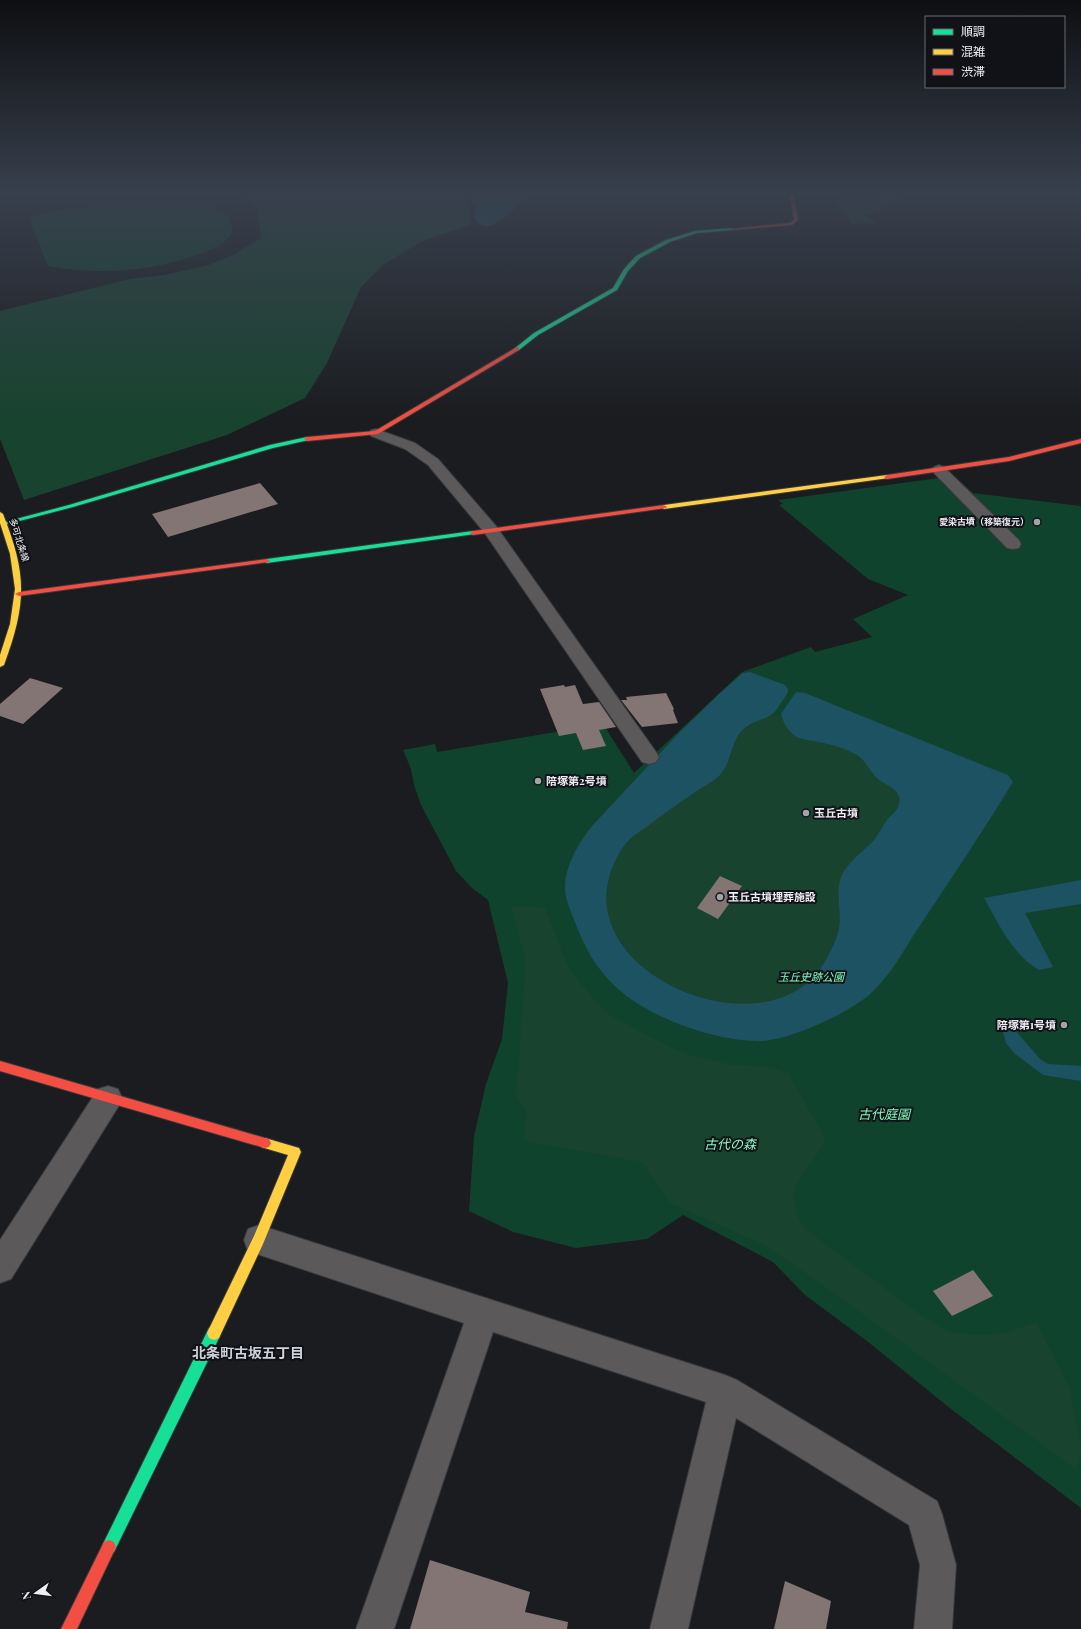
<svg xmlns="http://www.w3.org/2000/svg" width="1081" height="1629" font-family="'Playfair Display','Noto Sans JP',serif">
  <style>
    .green { fill: #10432d }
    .forest { fill: #18432f }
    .water { fill: #1d5263 }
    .building { fill: #827574 }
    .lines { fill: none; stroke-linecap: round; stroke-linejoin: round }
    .street-casing { stroke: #38393c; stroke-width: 2 }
    .fast-casing { stroke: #38393c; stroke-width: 2 }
    .slow-casing { stroke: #38393c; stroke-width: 2 }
    .jam-casing { stroke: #38393c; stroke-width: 2 }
    .street { fill: #5b595a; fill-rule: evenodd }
    .fast { fill: #16e098; fill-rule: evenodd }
    .slow { fill: #ffcf43; fill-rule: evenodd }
    .jam { fill: #f24e42; fill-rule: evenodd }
    .poi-dot { fill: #a3a4a8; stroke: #101217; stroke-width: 1.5 }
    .labels { text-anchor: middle; stroke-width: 4; stroke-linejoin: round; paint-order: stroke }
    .far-poi-label { font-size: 9px; font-weight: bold; fill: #edeef2; stroke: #101217; text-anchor: end }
    .far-street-label { font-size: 9px; fill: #edeef2; stroke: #101217 }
    .poi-label { font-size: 11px; font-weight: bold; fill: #edeef2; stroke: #101217; text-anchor: start }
    .park-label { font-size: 11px; font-style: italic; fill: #80f9bc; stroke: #101217 }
    .near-park-label { font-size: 13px; font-style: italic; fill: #80f9bc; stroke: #101217 }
    .near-neighbourhood-label { font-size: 14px; font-weight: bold; fill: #cfd2d9; stroke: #101217 }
  </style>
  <rect width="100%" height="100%" fill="#1a1c1f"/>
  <g class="green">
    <path d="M 182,201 L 207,205 L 227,216 L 233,229 C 231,232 230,237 227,239 C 219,248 205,252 194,256 C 147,272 97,275 48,266 L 29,218 L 54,210 Z"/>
    <polygon points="954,476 973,493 1081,506 1081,1508 951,1409 867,1341 805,1295 773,1262 683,1215 647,1239 576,1248 513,1232 469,1211 474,1136 486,1084 502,1039 508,983 488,900 472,888 456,871 421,805 414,785 411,769 403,750 435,744 437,752 603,724 634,773 742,672 811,647 815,652 872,637 853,619 908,595 868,579 779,505 783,504 778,500"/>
  </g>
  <g class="forest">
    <polygon points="237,191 466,191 465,192 472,224 423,241 384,264 361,287 327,363 305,398 227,435 24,500 0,439 0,311 130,279 164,275 209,265 233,255 261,238 258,209"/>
    <polygon points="888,196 903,197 883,209 864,215 877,223 852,224 836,201 844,198"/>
    <path d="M 776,715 C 786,719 788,732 798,738 C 817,741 843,744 859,757 C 866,762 870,770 876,776 C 883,783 894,786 898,796 C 902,805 893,812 888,818 C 883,825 880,833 874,840 C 866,850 845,868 841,879 C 835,894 842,911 839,926 C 837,941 827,957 820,969 C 788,1020 705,1006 661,981 C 647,972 633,960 623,946 C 611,931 605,913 607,894 C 608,879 612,862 621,849 C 636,828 678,803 700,788 C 706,785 713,781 718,777 C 730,767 729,756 734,743 C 741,728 760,717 776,715 Z"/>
    <path d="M 517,906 L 545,908 L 569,969 L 602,1009 L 611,1016 L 664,1044 L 689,1055 L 732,1065 L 765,1066 L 788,1073 L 825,1138 C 811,1178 777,1179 804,1228 L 922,1316 L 949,1332 L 981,1335 L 1006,1333 L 1036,1322 L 1070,1389 L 1081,1450 L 1077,1470 L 827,1288 L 766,1246 L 670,1203 L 642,1162 L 524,1141 L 527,1111 L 516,1097 L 526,961 L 511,907 Z"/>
  </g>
  <g class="water">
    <path d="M 472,191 L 532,191 C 522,200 494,235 480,224 C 473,219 474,214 476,207 L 469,192 Z"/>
    <path d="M 750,672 L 785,685 L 788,689 C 788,694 786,696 782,701 C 779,706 776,712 771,715 C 763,720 754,721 746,727 C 730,739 733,761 720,775 C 713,782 702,787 694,793 C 678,803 664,814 649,825 C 643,830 635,834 630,839 C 617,852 610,870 607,888 C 595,982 760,1044 817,973 C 826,961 836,943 839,928 C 842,911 835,894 841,877 C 848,861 863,852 874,840 C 879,834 882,826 887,820 C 889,816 894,814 896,810 C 899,806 900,801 899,797 C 896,787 885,785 878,779 C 870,772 866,761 857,755 C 845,748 830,744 818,742 C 810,740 802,740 795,736 C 789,732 782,721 781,714 L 796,692 L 805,693 L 995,770 L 1008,775 L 1013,782 C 983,831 951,879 919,927 C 903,951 890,977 868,996 C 844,1015 787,1042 756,1041 C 712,1040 650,1018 617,988 C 597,970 584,947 575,922 C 571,912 565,899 565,888 C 565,865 579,843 592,826 L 678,734 L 720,693 L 743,673 Z"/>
    <path d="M 1081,880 L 1081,904 L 1025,913 L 1053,967 L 1039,970 C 1012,954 999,924 984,898 Z"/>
    <polygon points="1007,1028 1012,1028 1015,1030 1040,1059 1048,1064 1081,1066 1081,1081 1043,1075 1014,1053 1006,1043 1003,1032"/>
  </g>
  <g class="building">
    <polygon points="260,483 278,504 168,537 152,514"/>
    <polygon points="30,678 63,688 23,724 0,716 0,704"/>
    <polygon points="564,685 565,687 575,685 583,704 599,702 616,727 599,730 606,746 583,750 576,733 559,736 540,689"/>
    <polygon points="666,693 674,709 673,710 678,723 642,727 621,700 627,700 626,697"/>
    <polygon points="720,876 742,886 718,919 697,908"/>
    <polygon points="973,1270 993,1296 952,1316 933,1291"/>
    <polygon points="430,1560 530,1592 525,1612 568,1622 567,1629 410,1629"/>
    <polygon points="785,1581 831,1601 826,1629 774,1629"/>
  </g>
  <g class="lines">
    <g class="street-casing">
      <g id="street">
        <polygon points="376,429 415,443 438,459 496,526 656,752 659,757 656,762 649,764 642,762 484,532 428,465 405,449 371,436 369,433 371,430"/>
        <polygon points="939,465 944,467 1019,540 1021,544 1019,548 1013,549 1007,548 934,473 931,470 934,467"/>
        <polygon points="108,1086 118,1089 122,1098 118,1107 11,1279 0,1283 0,1240 98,1089"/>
        <polygon points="259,1225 725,1375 737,1380 937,1501 942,1514 956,1565 952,1629 914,1629 920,1565 909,1525 736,1418 688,1629 650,1629 706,1402 493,1332 394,1629 356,1629 464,1323 248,1251 244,1240 248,1229"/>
      </g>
    </g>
    <g class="fast-casing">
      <g id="fast">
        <polygon points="732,228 734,230 697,233 670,242 640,258 628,271 617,290 538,335 519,350 514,349 534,333 613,288 624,269 636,256 666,240 695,231"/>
        <polygon points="307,437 310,439 309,440 273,448 73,507 4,525 1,523 69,505 270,445"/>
        <polygon points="473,531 476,533 475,534 267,563 264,561 267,559"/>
        <polygon points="214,1326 219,1328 221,1333 219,1338 114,1552 109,1554 104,1552 102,1547 104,1542 209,1328"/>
      </g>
    </g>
    <g class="slow-casing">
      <g id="slow">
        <polygon points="887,475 889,476 889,478 664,509 661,507 664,505"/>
        <path d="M 0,512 L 3,514 C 27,575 27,603 4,665 L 0,667 L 0,655 L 10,624 L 15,589 L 10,554 L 0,523 Z"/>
        <polygon points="265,1138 299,1148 301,1152 263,1244 219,1338 214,1340 209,1338 207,1333 254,1236 288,1155 261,1147 259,1143 261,1139"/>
      </g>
    </g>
    <g class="jam-casing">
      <g id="jam">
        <polygon points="789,191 793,191 798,220 792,225 732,230 730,229 789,223 794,220"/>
        <polygon points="517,347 519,348 519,350 378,434 307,441 304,439 307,437 375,431"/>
        <polygon points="1081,439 1081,443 1009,461 887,479 884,477 887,475 1009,457"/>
        <polygon points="664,505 667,507 666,508 473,535 470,533 473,531"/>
        <polygon points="267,559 270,561 269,562 19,596 15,594 19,592"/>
        <polygon points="0,1061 265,1138 269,1139 271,1143 269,1147 265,1148 0,1071"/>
        <polygon points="109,1540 114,1542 116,1547 77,1629 61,1629 104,1542"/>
      </g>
    </g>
    <use href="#street" class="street"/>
    <use href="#fast" class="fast"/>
    <use href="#slow" class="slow"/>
    <use href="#jam" class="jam"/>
  </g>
  <linearGradient id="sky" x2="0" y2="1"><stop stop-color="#0e0f11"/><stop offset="0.46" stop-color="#38404d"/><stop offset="1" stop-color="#38404d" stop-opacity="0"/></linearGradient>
  <rect width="1081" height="419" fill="url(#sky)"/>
  <g class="poi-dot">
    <circle cx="1037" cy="522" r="4"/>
    <circle cx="538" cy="781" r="4"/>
    <circle cx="806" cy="813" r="4"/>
    <circle cx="720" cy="897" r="4"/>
    <circle cx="1064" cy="1025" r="4"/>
  </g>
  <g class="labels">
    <g class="far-poi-label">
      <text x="1029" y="525">愛染古墳（移築復元）</text>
    </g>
    <g class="far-street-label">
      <text transform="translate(19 540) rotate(72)" y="3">多可北条線</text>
    </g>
    <g class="poi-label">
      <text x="546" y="785">陪塚第2号墳</text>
      <text x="814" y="817">玉丘古墳</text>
      <text x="728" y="901">玉丘古墳埋葬施設</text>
      <text x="1056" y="1029" text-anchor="end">陪塚第1号墳</text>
    </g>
    <g class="park-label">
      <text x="811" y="981">玉丘史跡公園</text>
    </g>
    <g class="near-park-label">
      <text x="884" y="1119">古代庭園</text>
      <text x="730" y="1149">古代の森</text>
    </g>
    <g class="near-neighbourhood-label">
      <text x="248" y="1358">北条町古坂五丁目</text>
    </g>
  </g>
  <rect x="925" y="16" width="140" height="72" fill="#101217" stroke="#686a6f"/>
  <rect x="933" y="29" width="20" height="6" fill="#16e098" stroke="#686a6f"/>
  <text x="961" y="36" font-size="12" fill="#edeef2">順調</text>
  <rect x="933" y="49" width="20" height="6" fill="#ffcf43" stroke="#686a6f"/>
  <text x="961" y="56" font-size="12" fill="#edeef2">混雑</text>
  <rect x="933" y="69" width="20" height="6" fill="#f24e42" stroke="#686a6f"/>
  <text x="961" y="76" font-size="12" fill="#edeef2">渋滞</text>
  <g transform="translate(36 1593) rotate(256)" stroke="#101217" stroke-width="3" paint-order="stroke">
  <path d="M0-3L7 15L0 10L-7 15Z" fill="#edeef2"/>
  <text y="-6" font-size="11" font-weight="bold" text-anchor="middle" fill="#edeef2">N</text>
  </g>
</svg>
